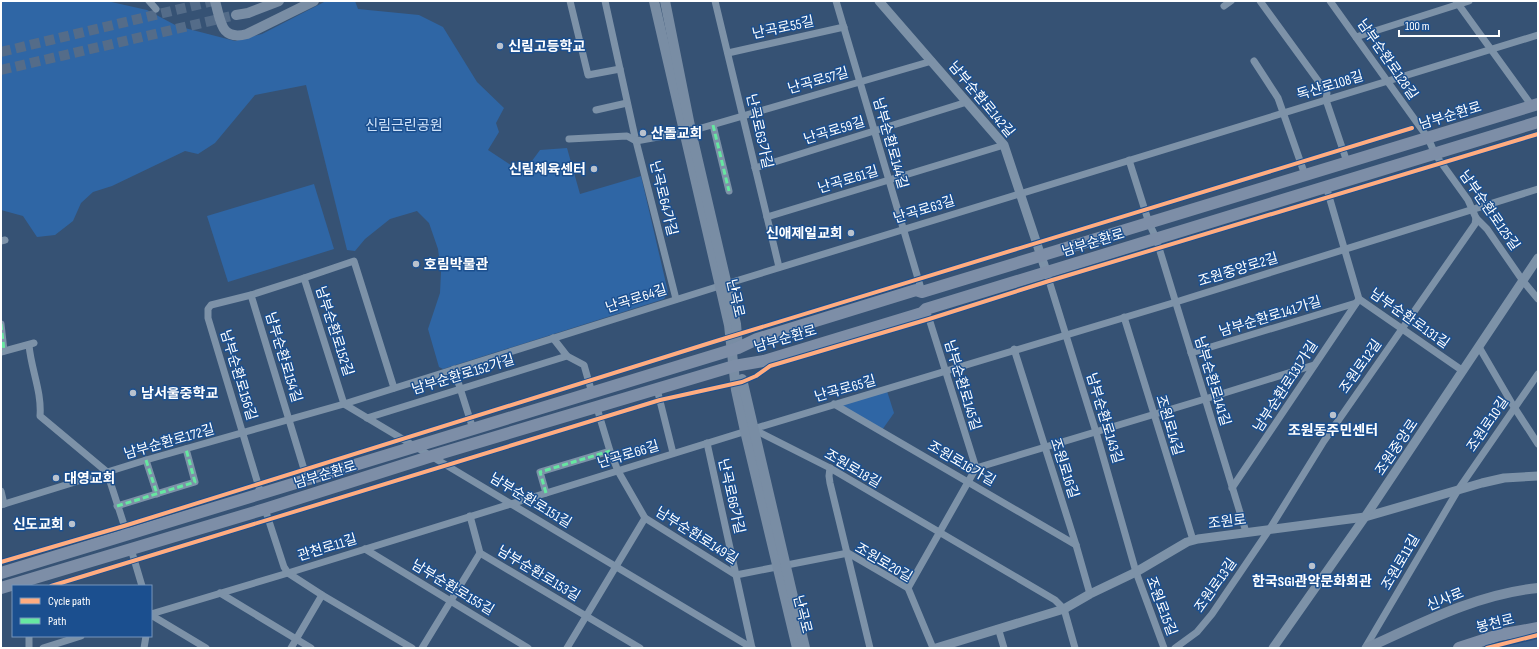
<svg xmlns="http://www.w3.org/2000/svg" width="1539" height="649" font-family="'Sofia Sans Condensed','Noto Sans KR',sans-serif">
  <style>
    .green { fill: #2f66a5 }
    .water { fill: #3b618d }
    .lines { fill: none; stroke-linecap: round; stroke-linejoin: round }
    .secondary-tunnel { stroke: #546c89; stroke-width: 10; stroke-dasharray: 10 5; stroke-linecap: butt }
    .minor { stroke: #7d92a8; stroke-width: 7 }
    .tertiary { stroke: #7d92a8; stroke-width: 9 }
    .secondary { stroke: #798da4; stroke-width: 10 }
    .primary { stroke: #7d8ea7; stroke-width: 12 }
    .quiet { stroke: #66e7a1; stroke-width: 3; stroke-dasharray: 6 3; stroke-linecap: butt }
    .cycleway-casing { stroke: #1b4f8f; stroke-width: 6 }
    .cycleway { stroke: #ffac80; stroke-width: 4 }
    .poi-dot { fill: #b9c2ce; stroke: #1b4f8f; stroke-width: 1.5 }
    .labels { text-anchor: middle; stroke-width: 3; stroke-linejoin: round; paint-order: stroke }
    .street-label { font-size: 14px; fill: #fff; stroke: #1b4f8f }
    .poi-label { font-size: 14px; font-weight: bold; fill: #fff; stroke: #1b4f8f; text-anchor: start }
    .park-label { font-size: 14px; fill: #cfe3fa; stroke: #1b4f8f }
  </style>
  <rect width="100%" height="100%" fill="#365274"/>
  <g class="green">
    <polygon points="1,1 107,1 147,10 177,26 235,41 262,34 326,1 355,1 358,9 419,15 443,27 477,82 504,108 496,123 499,132 488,150 523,173 540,150 567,148 580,194 641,176 668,292 664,299 443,369 439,367 428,329 440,293 441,272 438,249 429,223 417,211 390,219 365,239 355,251 347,250 306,85 255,95 215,143 198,154 185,151 112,186 93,192 81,203 73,221 55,235 37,237 23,216 1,210"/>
    <polygon points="314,184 334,249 228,282 207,216"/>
    <polygon points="887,391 894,413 882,430 838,405"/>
  </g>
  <polygon class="water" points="1538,639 1538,648 1499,648"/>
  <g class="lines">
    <g class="secondary-tunnel">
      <polyline points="1,52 213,1"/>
      <polyline points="1,70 236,15"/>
    </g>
    <g class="minor">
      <polyline points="149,1 156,9"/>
      <polyline points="570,1 588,75 620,69"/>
      <polyline points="605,1 635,137 676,299"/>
      <polyline points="715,1 779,267"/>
      <polyline points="836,1 922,292"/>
      <polyline points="1260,1 1327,93 1326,100 1347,162"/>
      <polyline points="1330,1 1428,138 1435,154 1468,200 1476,218 1487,229 1523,281 1538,299"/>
      <polyline points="1456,1 1532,106"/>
      <polyline points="1224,6 1231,1"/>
      <polyline points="1356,37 1469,1"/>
      <polyline points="728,53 844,27"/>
      <polyline points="1254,61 1278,98 1305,175"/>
      <polyline points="596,110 627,103"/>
      <polyline points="713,125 729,191"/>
      <polyline points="569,139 627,136 636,141 691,131 932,61"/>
      <polyline points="1129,160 1149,223 1156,238 1246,532"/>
      <polyline points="755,168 967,102"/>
      <polyline points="1326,186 1359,299 1463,371"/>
      <polyline points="767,217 1004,145"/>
      <polyline points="1,241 5,240"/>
      <polyline points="1046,271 1096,432 1136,572 1164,648"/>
      <polyline points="304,278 251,295 307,479"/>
      <polyline points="251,295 211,305 208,309 208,318 261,494"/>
      <polyline points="926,309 976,468"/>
      <polyline points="1124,317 1193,540"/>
      <polyline points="1,324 4,351"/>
      <polyline points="553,338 567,356 584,365 592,393"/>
      <path d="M 29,345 C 31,369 42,392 40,416 L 107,472 L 127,534"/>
      <polyline points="1479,347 1514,407 1538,444"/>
      <polyline points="1014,349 1076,545 1090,594"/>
      <polyline points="1,352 34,343"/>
      <polyline points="1191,353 1356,303"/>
      <polyline points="454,369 473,429"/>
      <polyline points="394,388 354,261 304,278 344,404 752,648"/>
      <polyline points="657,389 673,453"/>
      <polyline points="834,404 1076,545"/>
      <polyline points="597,408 610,451 618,471 645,518 736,575 848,553 908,588 933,648"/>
      <polyline points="367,418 567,356"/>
      <polyline points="753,429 830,468 1055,600 1064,609 1075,648"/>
      <polyline points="707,443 752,648"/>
      <polyline points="146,460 157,494"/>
      <polyline points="830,468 829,476 830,483 870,648"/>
      <polyline points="1232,488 1359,299"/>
      <polyline points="1,491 4,504"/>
      <polyline points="546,493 540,472 610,451"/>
      <polyline points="1,505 146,460 344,404 726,284 1538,35"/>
      <polyline points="117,506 195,482 186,449"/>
      <polyline points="265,509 284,567 288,573 322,595 412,648"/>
      <polyline points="470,516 480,553 640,648"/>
      <polyline points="131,549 142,586"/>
      <polyline points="365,549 528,648"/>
      <polyline points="908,588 976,468 1205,399 1314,365"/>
      <polyline points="220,593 311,648"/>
      <polyline points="151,614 288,573 753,429 1176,302 1538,189"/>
      <polyline points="151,615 206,648"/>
      <polyline points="997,629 999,631 1004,648"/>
      <polyline points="29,648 29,636"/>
      <polyline points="43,648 81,636"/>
      <polyline points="144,648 146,636"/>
      <polyline points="291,648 322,595"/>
      <polyline points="422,648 480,553"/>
      <polyline points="567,648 645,518"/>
      <polyline points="1175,648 1197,632 1212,614 1269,530 1324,441 1475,224 1476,218"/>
      <polyline points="1365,648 1458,490 1538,374"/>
    </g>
    <g class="tertiary">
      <polyline points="879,1 1004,145 1046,271"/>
      <polyline points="936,648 1064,609 1090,594 1136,572 1187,542 1198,539 1365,517 1482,483 1504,478 1538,476"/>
      <polyline points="1273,648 1365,517 1538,258"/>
    </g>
    <g class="secondary">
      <path d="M 215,1 C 221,21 220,41 247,34 L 314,1"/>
      <polyline points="654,1 729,325 736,390 745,431 797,648"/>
      <polyline points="665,1 691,131 736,324 738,348"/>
      <polyline points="236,15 248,13 279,1"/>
      <polyline points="742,379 805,648"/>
      <path d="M 1367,648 C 1422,623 1477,594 1538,588"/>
    </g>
    <g class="primary">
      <polyline points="1,573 738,348 757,339 916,290 922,292 1538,104"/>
      <polyline points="1,588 265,509 432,456 734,366 764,361 922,313 926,309 1538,122"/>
      <polyline points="1459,648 1499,635 1538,628"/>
    </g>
    <g class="quiet">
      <polyline points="713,125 729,191"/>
      <polyline points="1,324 4,351"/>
      <polyline points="146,460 157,494"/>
      <polyline points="546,493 540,472 610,451"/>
      <polyline points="117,506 195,482 186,449"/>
    </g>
    <g class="cycleway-casing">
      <g id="cycleway">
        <polyline points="1,562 124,526 713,342 1412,128"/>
        <polyline points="51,586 660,400 742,382 756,376 770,366 929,319 1049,281 1538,134"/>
        <polyline points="1487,648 1538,635"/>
      </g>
    </g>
    <use href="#cycleway" class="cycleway"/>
  </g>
  <g class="poi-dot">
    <circle cx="500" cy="46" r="4"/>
    <circle cx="643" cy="133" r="4"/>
    <circle cx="594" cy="169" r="4"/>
    <circle cx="851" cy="233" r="4"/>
    <circle cx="416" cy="264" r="4"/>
    <circle cx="133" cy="393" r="4"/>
    <circle cx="1333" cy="415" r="4"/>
    <circle cx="56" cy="478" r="4"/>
    <circle cx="72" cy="524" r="4"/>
    <circle cx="1312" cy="566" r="4"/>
  </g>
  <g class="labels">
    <g class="street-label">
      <text transform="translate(783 27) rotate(-12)" y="5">난곡로55길</text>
      <text transform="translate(1388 59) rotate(55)" y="5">남부순환로128길</text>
      <text transform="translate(818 80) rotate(-16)" y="5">난곡로57길</text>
      <text transform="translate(1330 85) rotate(-17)" y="5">독산로108길</text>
      <text transform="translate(982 99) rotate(50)" y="5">남부순환로142길</text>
      <text transform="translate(1450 115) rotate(-17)" y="5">남부순환로</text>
      <text transform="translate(834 130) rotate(-17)" y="5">난곡로59길</text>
      <text transform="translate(760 131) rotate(77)" y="5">난곡로63가길</text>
      <text transform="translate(891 143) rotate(74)" y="5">남부순환로144길</text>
      <text transform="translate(848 179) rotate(-17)" y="5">난곡로61길</text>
      <text transform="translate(664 198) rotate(76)" y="5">난곡로64가길</text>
      <text transform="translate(924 209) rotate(-17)" y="5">난곡로63길</text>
      <text transform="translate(1490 210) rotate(55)" y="5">남부순환로125길</text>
      <text transform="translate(1093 242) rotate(-17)" y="5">남부순환로</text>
      <text transform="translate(1238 269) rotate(-17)" y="5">조원중앙로2길</text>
      <text transform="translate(636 298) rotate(-18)" y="5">난곡로64길</text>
      <text transform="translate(736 298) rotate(77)" y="5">난곡로</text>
      <text transform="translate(1270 316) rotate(-17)" y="5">남부순환로141가길</text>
      <text transform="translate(1410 318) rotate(35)" y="5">남부순환로131길</text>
      <text transform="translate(335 331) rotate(72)" y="5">남부순환로152길</text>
      <text transform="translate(785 338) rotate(-16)" y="5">남부순환로</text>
      <text transform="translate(284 357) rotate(73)" y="5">남부순환로154길</text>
      <text transform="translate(1360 366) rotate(-55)" y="5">조원로12길</text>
      <text transform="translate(463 374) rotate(-17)" y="5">남부순환로152가길</text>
      <text transform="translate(239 375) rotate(73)" y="5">남부순환로156길</text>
      <text transform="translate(1213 381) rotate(73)" y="5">남부순환로141길</text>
      <text transform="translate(963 385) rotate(73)" y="5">남부순환로145길</text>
      <text transform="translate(1285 386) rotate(-57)" y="5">남부순환로131가길</text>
      <text transform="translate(845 388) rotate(-16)" y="5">난곡로65길</text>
      <text transform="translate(1105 418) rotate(73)" y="5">남부순환로143길</text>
      <text transform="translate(1487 424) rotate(-56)" y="5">조원로10길</text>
      <text transform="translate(1170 425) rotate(73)" y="5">조원로14길</text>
      <text transform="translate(169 441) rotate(-16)" y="5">남부순환로172길</text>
      <text transform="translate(1396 447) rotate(-56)" y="5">조원중앙로</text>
      <text transform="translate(628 454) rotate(-17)" y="5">난곡로66길</text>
      <text transform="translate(962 463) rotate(30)" y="5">조원로16가길</text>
      <text transform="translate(853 468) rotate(30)" y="5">조원로18길</text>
      <text transform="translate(1065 468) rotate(72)" y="5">조원로16길</text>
      <text transform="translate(325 474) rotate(-17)" y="5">남부순환로</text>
      <text transform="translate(732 496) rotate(77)" y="5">난곡로66가길</text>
      <text transform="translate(531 500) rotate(31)" y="5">남부순환로151길</text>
      <text transform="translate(1227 521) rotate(-7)" y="5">조원로</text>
      <text transform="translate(697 535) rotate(32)" y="5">남부순환로149길</text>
      <text transform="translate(327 547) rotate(-17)" y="5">관천로11길</text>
      <text transform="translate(884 562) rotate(30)" y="5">조원로20길</text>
      <text transform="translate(1400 562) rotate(-60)" y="5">조원로11길</text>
      <text transform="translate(539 573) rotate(31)" y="5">남부순환로153길</text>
      <text transform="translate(1215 585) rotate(-55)" y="5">조원로13길</text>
      <text transform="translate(453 587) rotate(31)" y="5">남부순환로155길</text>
      <text transform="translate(1445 599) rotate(-22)" y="5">신사로</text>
      <text transform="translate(1162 606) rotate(69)" y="5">조원로15길</text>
      <text transform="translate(803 614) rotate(76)" y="5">난곡로</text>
      <text transform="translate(1495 623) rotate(-14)" y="5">봉천로</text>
    </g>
    <g class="poi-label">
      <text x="508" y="51">신림고등학교</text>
      <text x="651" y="138">산돌교회</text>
      <text x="586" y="174" text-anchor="end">신림체육센터</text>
      <text x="843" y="238" text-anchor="end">신애제일교회</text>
      <text x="424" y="269">호림박물관</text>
      <text x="141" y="398">남서울중학교</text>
      <text x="1333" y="435" text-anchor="middle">조원동주민센터</text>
      <text x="64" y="483">대영교회</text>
      <text x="64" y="529" text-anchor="end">신도교회</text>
      <text x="1312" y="586" text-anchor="middle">한국SGI관악문화회관</text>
    </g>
    <g class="park-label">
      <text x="404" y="130">신림근린공원</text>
    </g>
  </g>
  <rect width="1539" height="649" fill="none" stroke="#ffffff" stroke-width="4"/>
  <rect x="12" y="585" width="140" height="52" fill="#1b4f8f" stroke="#7695bc"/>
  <rect x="20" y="598" width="20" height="6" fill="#ffac80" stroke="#7695bc"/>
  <text x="48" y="605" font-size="12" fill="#ffffff">Cycle path</text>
  <rect x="20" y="618" width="20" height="6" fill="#66e7a1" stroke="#7695bc"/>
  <text x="48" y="625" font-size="12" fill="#ffffff">Path</text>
  <path d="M1399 30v6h100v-6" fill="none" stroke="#ffffff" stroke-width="2"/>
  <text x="1405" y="30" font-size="12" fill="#ffffff" stroke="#1b4f8f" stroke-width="3" paint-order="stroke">100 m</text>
</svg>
